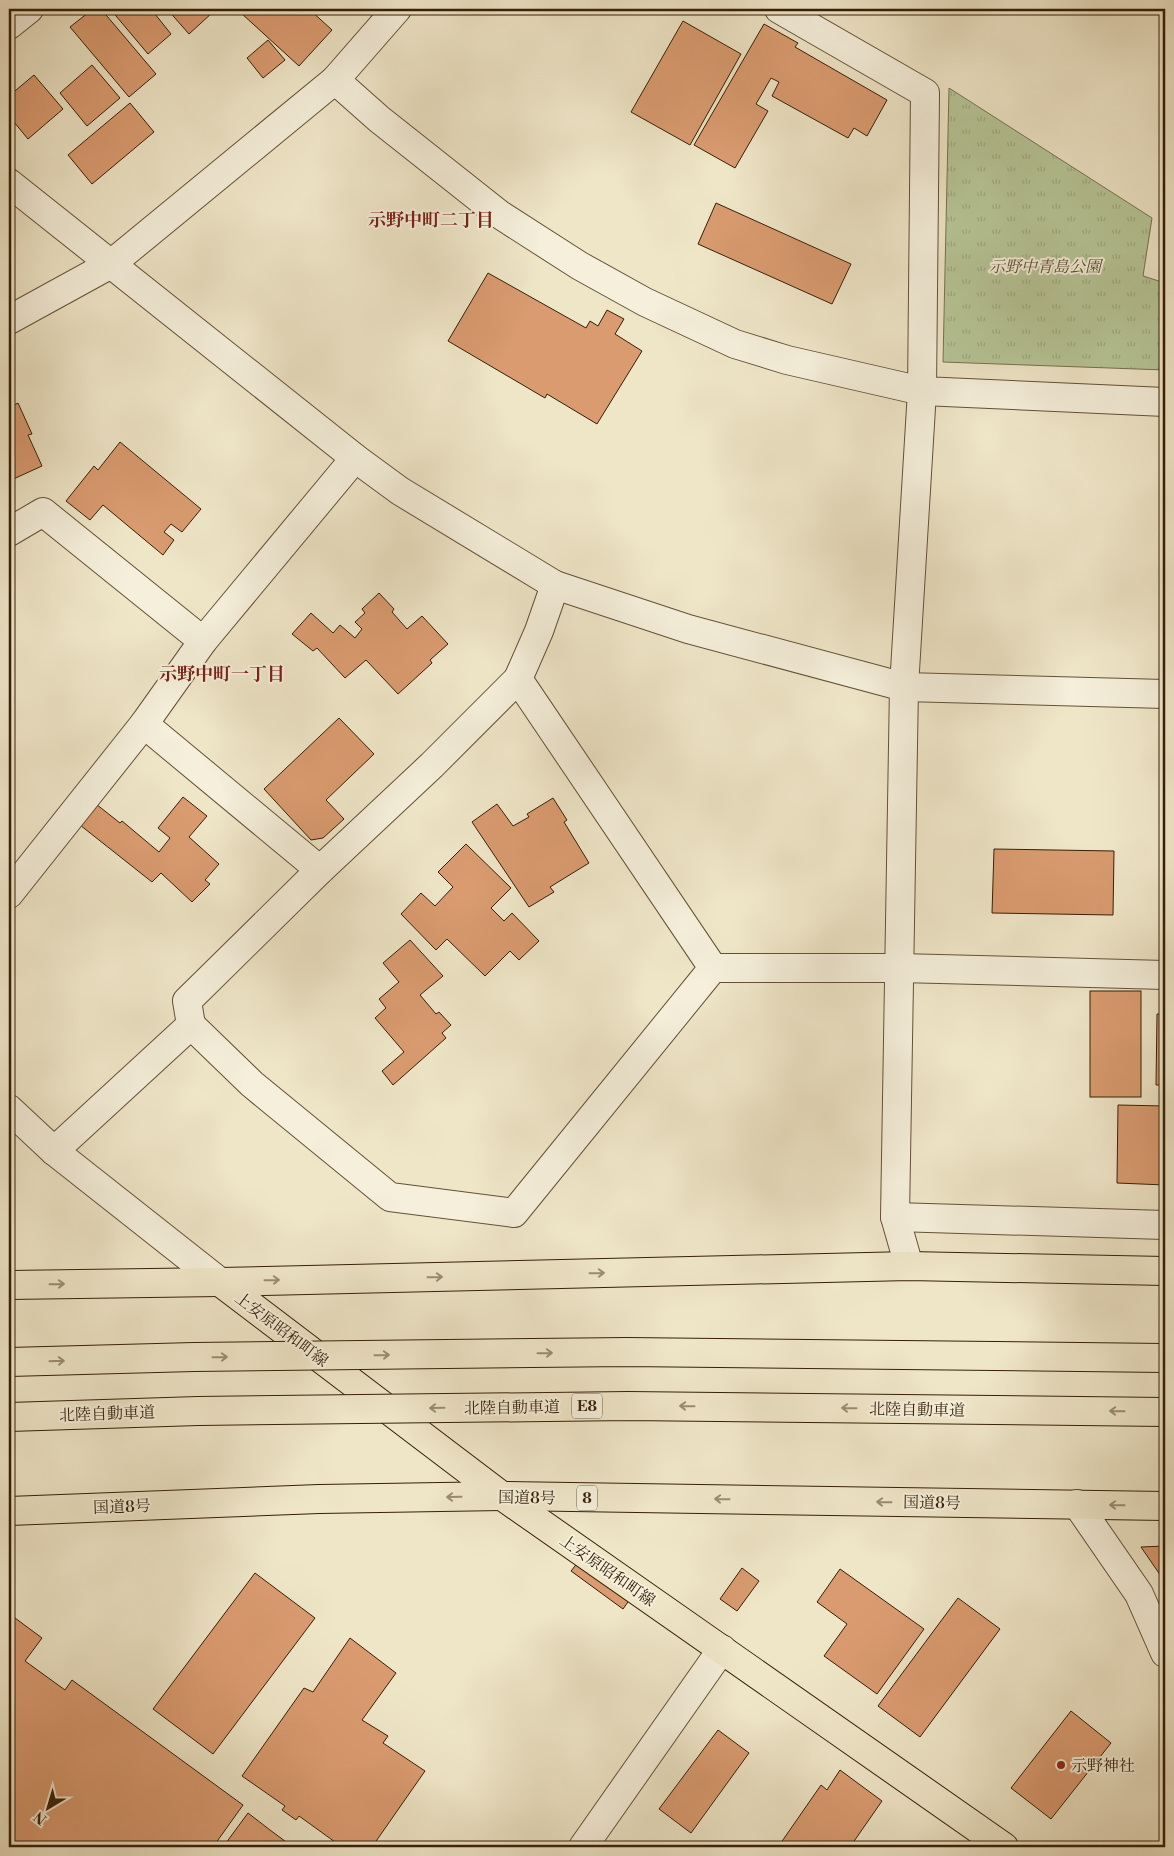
<svg xmlns="http://www.w3.org/2000/svg" width="1174" height="1856" font-family="'Libre Bodoni','Noto Serif JP',serif">
  <style>
    .grass { fill: url(#grass-tufts); stroke: #767250 }
    .building { fill: #da9b70; stroke: #351e07 }
    .lines { fill: none; stroke-linecap: round; stroke-linejoin: round }
    .minor-casing { stroke: #645037; stroke-width: 30 }
    .major-casing { stroke: #351e07; stroke-width: 30 }
    .highway-casing { stroke: #351e07; stroke-width: 30 }
    .minor { stroke: #f5efdb; stroke-width: 28 }
    .major { stroke: #efe6c8; stroke-width: 28 }
    .highway { stroke: #efe6c8; stroke-width: 28 }
    .highway-bridge-casing { stroke: #351e07; stroke-width: 30; stroke-linecap: butt }
    .highway-bridge { stroke: #efe6c8; stroke-width: 28 }
    .oneway { stroke: #9b8c71 }
    .poi-dot { fill: #8f2418; stroke: #f5efdb; stroke-width: 2 }
    .labels { text-anchor: middle; stroke-width: 4; stroke-linejoin: round; paint-order: stroke }
    .shield { fill: #f5efdb; stroke: #6f5d47; stroke-width: 1 }
    .shield-label { font-size: 15px; font-weight: bold; fill: #351e07 }
    .park-label { font-size: 16px; font-style: italic; fill: #5c5032; stroke: #f5efdb }
    .street-label { font-size: 16px; fill: #351e07; stroke: #f5efdb }
    .poi-label { font-size: 16px; fill: #351e07; stroke: #f5efdb; text-anchor: start }
    .neighbourhood-label { font-size: 18px; font-weight: bold; fill: #7a1f14; stroke: #f5efdb }
  </style>
  <defs>
    <pattern id="grass-tufts" width="24" height="20" patternUnits="userSpaceOnUse" patternTransform="scale(1.25)"><rect width="24" height="20" fill="#b7c698"/><path d="M3 7l-1-3M5 7V3M7 7l1-3M15 17l-1-3M17 17v-4M19 17l1-3" fill="none" stroke="#9eaa82"/></pattern>
  </defs>
  <rect width="100%" height="100%" fill="#efe6c8"/>
  <filter id="stains"><feTurbulence type="fractalNoise" baseFrequency=".004" numOctaves="4"/><feColorMatrix values="0 0 0 0 .2 0 0 0 0 .09 0 0 0 0 .02 0 0 0 .5 -.17"/></filter>
  <radialGradient id="worn" r=".72"><stop offset=".6" stop-color="#630" stop-opacity="0"/><stop offset="1" stop-color="#630" stop-opacity=".3"/></radialGradient>
  <polygon class="grass" points="949,88 1152,218 1143,276 1165,283 1165,370 943,362"/>
  <g class="building">
    <polygon points="93,9 101,9 156,74 129,97 70,27"/>
    <polygon points="112,9 151,9 171,34 148,54 111,10"/>
    <polygon points="167,9 209,9 212,13 189,34"/>
    <polygon points="245,9 309,9 332,30 299,66 241,13"/>
    <polygon points="683,21 741,54 690,145 631,112"/>
    <polygon points="764,24 798,43 795,47 887,100 867,136 854,128 848,138 772,96 779,82 771,78 756,104 768,111 735,168 694,145"/>
    <polygon points="268,40 285,60 263,78 247,58"/>
    <polygon points="92,65 120,98 87,126 60,93"/>
    <polygon points="34,75 63,109 28,139 9,116 9,96"/>
    <polygon points="130,103 154,132 92,184 68,155"/>
    <polygon points="716,203 851,264 832,304 698,244"/>
    <polygon points="488,273 586,328 590,321 598,326 607,310 624,319 615,334 642,351 597,424 547,394 545,398 448,341"/>
    <polygon points="9,400 12,406 18,403 32,434 28,435 42,466 9,481"/>
    <polygon points="120,442 201,509 182,532 171,524 164,532 174,540 163,555 103,505 90,520 66,501 94,466 98,470"/>
    <polygon points="379,593 394,609 392,612 407,629 422,616 448,644 430,660 432,663 398,694 366,660 345,678 317,648 313,651 292,634 311,613 333,633 340,625 355,638 362,629 355,622 365,613 362,609"/>
    <polygon points="339,718 374,754 326,800 344,819 323,838 311,840 264,789"/>
    <polygon points="183,797 207,816 189,837 219,864 205,880 210,884 192,902 161,873 152,882 80,825 96,804 120,823 122,821 159,852 170,838 158,828"/>
    <polygon points="553,798 567,820 564,822 589,863 550,887 554,892 529,907 472,822 497,804 513,826 529,817 527,814"/>
    <polygon points="466,844 511,888 491,908 504,921 512,913 539,941 519,960 510,951 485,976 447,939 436,950 401,914 421,893 435,906 453,887 438,872"/>
    <polygon points="994,849 1114,851 1113,915 992,913"/>
    <polygon points="410,940 443,976 420,995 436,1014 439,1012 451,1025 442,1033 446,1038 393,1085 382,1071 404,1052 375,1018 386,1008 379,999 399,982 383,963"/>
    <rect x="1090" y="991" width="51" height="106"/>
    <polygon points="1157,1014 1165,1014 1165,1085 1156,1085"/>
    <polygon points="1118,1105 1165,1106 1165,1185 1117,1183"/>
    <polygon points="1165,1546 1165,1582 1141,1547"/>
    <polygon points="579,1561 630,1599 623,1609 571,1571"/>
    <polygon points="742,1568 759,1581 737,1611 720,1599"/>
    <polygon points="840,1569 924,1629 877,1694 824,1656 847,1624 817,1602"/>
    <polygon points="255,1573 315,1618 213,1754 153,1709"/>
    <polygon points="958,1598 1000,1629 920,1737 878,1706"/>
    <polygon points="15,1618 42,1638 25,1661 65,1690 72,1680 243,1805 213,1847 17,1847 9,1841 9,1627"/>
    <polygon points="350,1638 396,1673 362,1720 388,1736 383,1743 425,1771 372,1847 342,1847 299,1816 296,1820 282,1810 285,1806 242,1776 304,1688 313,1692"/>
    <polygon points="1071,1711 1111,1743 1051,1819 1011,1788"/>
    <polygon points="718,1730 749,1753 691,1833 659,1809"/>
    <polygon points="840,1770 882,1801 850,1847 778,1847 821,1785 827,1790"/>
    <polygon points="248,1813 270,1830 293,1847 223,1847"/>
  </g>
  <g class="lines">
    <g class="minor-casing">
      <g id="minor">
        <polyline points="779,9 925,93 922,391 1165,402"/>
        <polyline points="9,25 29,9"/>
        <polyline points="335,80 379,119 499,214 580,266 645,302 735,344 787,360 922,391 904,687 895,1217 909,1266"/>
        <polyline points="9,183 355,458 400,491 555,585 688,629 904,687 1165,694"/>
        <polyline points="9,320 111,264 335,80 397,9"/>
        <polyline points="9,532 43,512 203,641"/>
        <polyline points="555,585 539,631 518,679 713,968"/>
        <polyline points="144,724 320,870"/>
        <polyline points="9,894 144,724 203,641 355,458"/>
        <polyline points="713,968 900,968 1165,975"/>
        <polyline points="191,1025 187,1001 320,870 432,765 518,679"/>
        <polyline points="9,1109 54,1151 220,1282"/>
        <polyline points="54,1151 191,1025 252,1084 390,1197 514,1213 713,968"/>
        <polyline points="895,1217 1165,1225"/>
        <polyline points="1077,1504 1139,1594 1165,1653"/>
        <polyline points="583,1847 722,1649"/>
      </g>
    </g>
    <g class="major-casing">
      <polyline id="major" points="220,1282 502,1496 1004,1847"/>
    </g>
    <g class="highway-casing">
      <g id="highway">
        <polyline points="9,1285 220,1282 909,1266 1165,1271"/>
        <polyline points="9,1511 319,1499 502,1496 1165,1506"/>
      </g>
    </g>
    <use href="#minor" class="minor"/>
    <use href="#major" class="major"/>
    <use href="#highway" class="highway"/>
    <g class="highway-bridge-casing">
      <g id="highway-bridge">
        <polyline points="9,1362 194,1357 627,1352 1165,1358"/>
        <polyline points="9,1417 198,1411 628,1406 1165,1412"/>
      </g>
    </g>
    <use href="#highway-bridge" class="highway-bridge"/>
  </g>
  <defs><path id="oneway-shaft" d="M-6 0H5M1.5-3L5.5 0L1.5 3" fill="none" stroke-width="1.6" stroke-linecap="round" stroke-linejoin="round" transform="scale(1.25)"/></defs>
  <g class="oneway">
    <use href="#oneway-shaft" transform="translate(597 1273) rotate(-1)"/>
    <use href="#oneway-shaft" transform="translate(435 1277) rotate(-1)"/>
    <use href="#oneway-shaft" transform="translate(272 1280) rotate(-1)"/>
    <use href="#oneway-shaft" transform="translate(57 1284) rotate(-1)"/>
    <use href="#oneway-shaft" transform="translate(545 1353) rotate(-1)"/>
    <use href="#oneway-shaft" transform="translate(382 1355) rotate(-1)"/>
    <use href="#oneway-shaft" transform="translate(220 1357) rotate(-1)"/>
    <use href="#oneway-shaft" transform="translate(57 1361) rotate(-2)"/>
    <use href="#oneway-shaft" transform="translate(687 1406) rotate(-179)"/>
    <use href="#oneway-shaft" transform="translate(437 1408) rotate(179)"/>
    <use href="#oneway-shaft" transform="translate(849 1408) rotate(-179)"/>
    <use href="#oneway-shaft" transform="translate(1117 1411) rotate(-179)"/>
    <use href="#oneway-shaft" transform="translate(454 1497) rotate(179)"/>
    <use href="#oneway-shaft" transform="translate(722 1499) rotate(-179)"/>
    <use href="#oneway-shaft" transform="translate(884 1502) rotate(-179)"/>
    <use href="#oneway-shaft" transform="translate(1117 1505) rotate(-179)"/>
  </g>
  <circle class="poi-dot" cx="1061" cy="1765" r="5"/>
  <g class="labels">
    <g class="shield">
      <rect x="572" y="1393.5" width="30" height="25" rx="4"/>
      <rect x="577" y="1485.5" width="20" height="25" rx="4"/>
    </g>
    <g class="shield-label">
      <text x="587" y="1411">E8</text>
      <text x="587" y="1503">8</text>
    </g>
    <g class="park-label">
      <text x="1045" y="272">示野中青島公園</text>
    </g>
    <g class="street-label">
      <text transform="translate(282 1329) rotate(37)" y="6">上安原昭和町線</text>
      <text transform="translate(512 1407) rotate(-1)" y="6">北陸自動車道</text>
      <text transform="translate(917 1409) rotate(1)" y="6">北陸自動車道</text>
      <text transform="translate(107 1413) rotate(-2)" y="6">北陸自動車道</text>
      <text transform="translate(527 1497) rotate(1)" y="6">国道8号</text>
      <text transform="translate(932 1502) rotate(1)" y="6">国道8号</text>
      <text transform="translate(122 1506) rotate(-2)" y="6">国道8号</text>
      <text transform="translate(608 1570) rotate(35)" y="6">上安原昭和町線</text>
    </g>
    <g class="poi-label">
      <text x="1071" y="1771">示野神社</text>
    </g>
    <g class="neighbourhood-label">
      <text x="431" y="226">示野中町二丁目</text>
      <text x="222" y="680">示野中町一丁目</text>
    </g>
  </g>
  <rect width="1174" height="1856" fill="none" stroke="#efe6c8" stroke-width="30"/>
  <rect x="10" y="10" width="1154" height="1836" fill="none" stroke="#351e07" stroke-width="2.5"/>
  <rect x="15" y="15" width="1144" height="1826" fill="none" stroke="#351e07"/>
  <g transform="translate(48 1808) rotate(218)" stroke="#f5efdb" stroke-width="4" paint-order="stroke">
  <path d="M0-4L9 19L0 12L-9 19Z" fill="#351e07"/>
  <text y="-8" font-size="14" font-weight="bold" text-anchor="middle" fill="#351e07">N</text>
  </g>
  <rect width="100%" height="100%" filter="url(#stains)"/>
  <rect width="100%" height="100%" fill="url(#worn)"/>
</svg>
